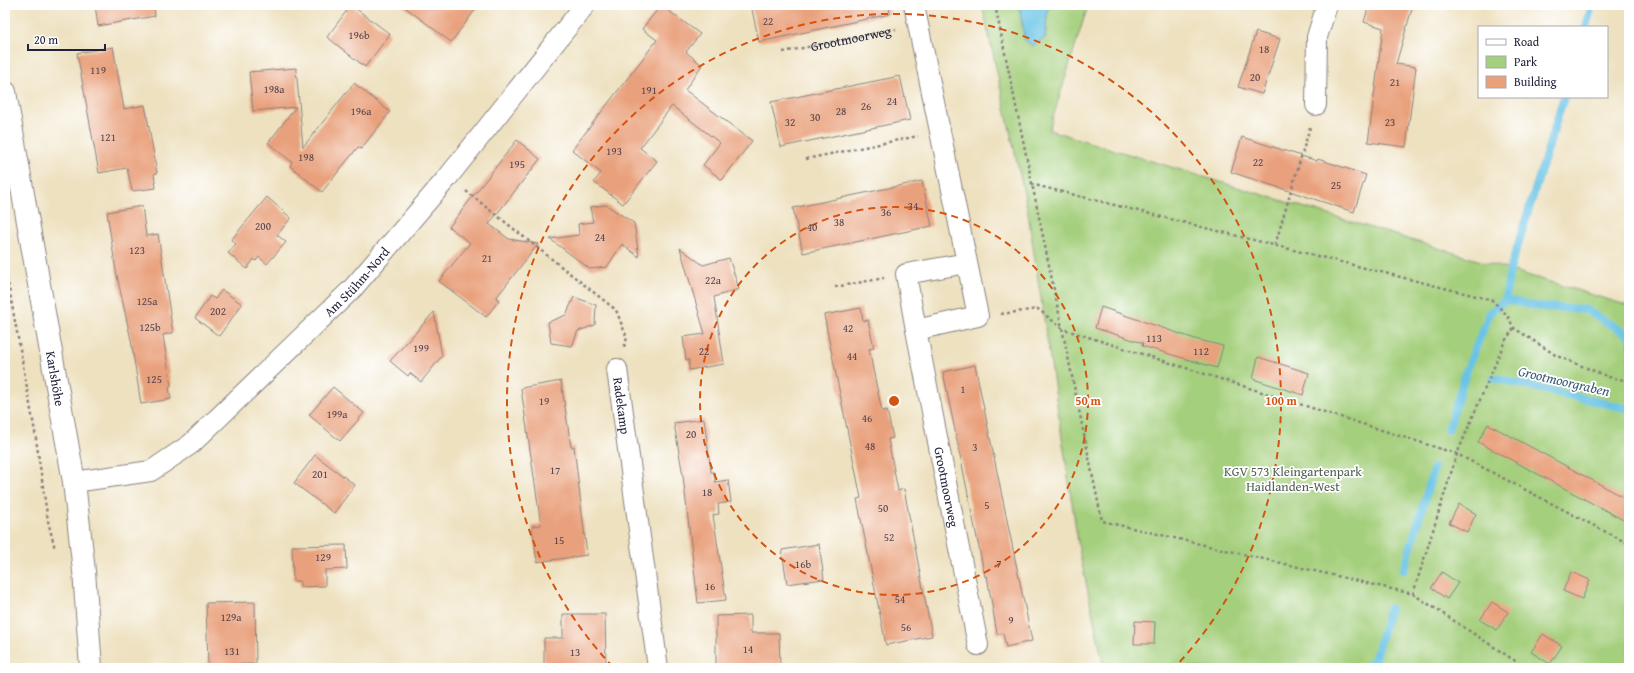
<svg xmlns="http://www.w3.org/2000/svg" width="1634" height="673" font-family="'Gentium Book Plus',serif">
  <style>
    .green { fill: #a4cf7c; stroke: #63785c }
    .water { fill: #68c3e5; stroke: #457290 }
    .lines { fill: none; stroke-linecap: round; stroke-linejoin: round }
    .stream { stroke: #68c3e5; stroke-width: 8 }
    .building { fill: #e9a07b }
    .street-casing { stroke: #88827e; stroke-width: 22 }
    .secondary-casing { stroke: #88827e; stroke-width: 24 }
    .path { stroke: #88827e; stroke-width: 2.5; stroke-dasharray: 3 3; stroke-linecap: butt }
    .street { stroke: #fff; stroke-width: 20 }
    .secondary { stroke: #fff; stroke-width: 22 }
    .ring { fill: none; stroke: #d45411; stroke-width: 2; stroke-dasharray: 7 5 }
    .labels { text-anchor: middle; stroke-width: 3.5; stroke-linejoin: round; paint-order: stroke }
    .number-label { font-size: 11px; fill: #54424b }
    .street-label { font-size: 13px; fill: #22223b; stroke: #fff }
    .park-label { font-size: 13px; fill: #505f52; stroke: #fff }
    .water-label { font-size: 14px; font-style: italic; fill: #3a5a76; stroke: #fff }
    .centre { fill: #d45411; stroke: #fff; stroke-width: 2 }
    .ring-label { font-size: 12px; text-anchor: middle; font-weight: bold; fill: #d45411; stroke: #fff; stroke-width: 3.5; stroke-linejoin: round; paint-order: stroke }
  </style>
  <rect width="100%" height="100%" fill="#fff"/>
  <filter id="ink" filterUnits="userSpaceOnUse"><feTurbulence type="fractalNoise" baseFrequency=".025" numOctaves="2"/><feDisplacementMap in="SourceGraphic" scale="8" xChannelSelector="R" yChannelSelector="G"/><feConvolveMatrix kernelMatrix="1 2 1 2 8 2 1 2 1" color-interpolation-filters="sRGB"/></filter>
  <filter id="wash" filterUnits="userSpaceOnUse"><feTurbulence type="fractalNoise" baseFrequency=".012" numOctaves="4" result="noise"/><feDisplacementMap in="SourceGraphic" scale="16" xChannelSelector="R" yChannelSelector="G"/><feGaussianBlur stdDeviation="0.9" result="paint"/><feColorMatrix in="noise" values="0 0 0 0 0 0 0 0 0 0 0 0 0 0 0 0 0 1.4 0 .05"/><feComposite in="paint" operator="in"/></filter>
  <g filter="url(#wash)">
    <rect width="100%" height="100%" fill="#eee1c0"/>
    <polygon class="green" points="982,5 1019,5 1025,40 1045,38 1048,5 1088,5 1049,130 1629,306 1629,668 1104,668 1079,549 1027,207"/>
    <polygon class="water" points="1019,5 1048,5 1045,38 1032,46 1025,40"/>
    <g class="lines">
      <g class="stream">
        <polyline points="1586,27 1592,5"/>
        <polyline points="1505,300 1542,307 1584,309 1629,335"/>
        <polyline points="1494,378 1629,409"/>
        <polyline points="1448,430 1467,369 1487,320 1490,312 1505,300 1510,270 1564,97"/>
        <polyline points="1404,570 1434,468"/>
        <polyline points="1363,668 1374,661 1390,608"/>
      </g>
    </g>
    <g id="blocks">
      <g class="building">
        <polygon points="95,5 154,5 155,16 98,26"/>
        <polygon points="351,5 390,34 365,67 327,37"/>
        <polygon points="402,5 479,5 451,42"/>
        <polygon points="661,5 700,34 686,52 702,65 685,90 752,141 722,180 703,165 720,143 672,106 640,148 657,161 623,204 594,182 601,173 572,150 657,40 642,29"/>
        <polygon points="751,5 889,5 890,14 759,42"/>
        <polygon points="1369,5 1413,5 1396,64 1416,67 1406,147 1368,142 1383,28 1364,22"/>
        <polygon points="1256,32 1280,39 1262,94 1238,87"/>
        <polygon points="113,47 124,109 145,105 157,173 154,174 156,188 132,191 127,168 99,173 77,53"/>
        <polygon points="296,68 303,147 354,83 390,112 361,149 358,147 322,192 290,166 292,162 268,143 296,107 253,111 249,72"/>
        <polygon points="900,76 910,120 781,147 771,102"/>
        <polygon points="1242,137 1317,161 1318,159 1366,175 1354,212 1231,172"/>
        <polygon points="517,140 540,159 489,224 509,239 538,244 496,298 499,300 486,317 439,281 470,243 449,227"/>
        <polygon points="922,181 932,226 803,253 793,208"/>
        <polygon points="267,197 291,218 277,235 286,242 267,264 259,257 256,261 254,259 247,269 228,253 236,244 231,240"/>
        <polygon points="606,205 634,223 639,257 622,244 607,267 590,269 550,239 579,235 578,224 593,222 590,207"/>
        <polygon points="142,206 146,236 158,234 173,333 163,335 171,386 169,387 171,399 141,404 131,340 116,271 107,212"/>
        <polygon points="680,248 703,265 729,258 739,289 714,297 724,364 689,370 689,360 686,360 683,337 705,334"/>
        <polygon points="222,290 242,304 219,336 195,318 210,296 215,299"/>
        <polygon points="574,297 596,305 595,325 578,331 572,346 551,343 548,322 566,315"/>
        <polygon points="1101,307 1195,339 1223,346 1217,368 1142,346 1143,343 1095,328"/>
        <polygon points="861,308 863,321 868,320 874,348 869,349 875,379 882,411 887,410 893,438 888,439 898,491 904,489 932,636 886,645 857,499 861,498 824,315"/>
        <polygon points="434,312 442,356 421,382 410,373 408,376 390,361"/>
        <polygon points="1258,357 1309,373 1303,395 1253,379"/>
        <polygon points="975,365 1032,641 1006,647 1003,633 997,634 987,576 985,577 943,372"/>
        <polygon points="561,381 571,447 574,446 587,555 537,562 532,526 541,525 521,388"/>
        <polygon points="333,387 364,413 340,441 309,415"/>
        <polygon points="704,419 711,472 714,472 715,482 728,480 731,502 718,504 719,514 713,515 726,600 698,603 683,476 674,423"/>
        <polygon points="1488,424 1629,500 1629,523 1478,442"/>
        <polygon points="315,455 355,485 334,513 294,483"/>
        <polygon points="1459,504 1476,514 1467,532 1449,523"/>
        <polygon points="819,544 824,579 787,584 782,550"/>
        <polygon points="346,545 347,569 325,570 325,586 300,587 300,581 293,581 292,546"/>
        <polygon points="1442,572 1458,583 1447,599 1431,588"/>
        <polygon points="1571,572 1590,580 1582,599 1563,591"/>
        <polygon points="255,602 256,664 208,665 206,603"/>
        <polygon points="1492,602 1508,612 1497,630 1480,620"/>
        <polygon points="563,614 605,614 606,665 544,665 544,638 563,638"/>
        <polygon points="751,615 751,633 779,633 780,665 716,666 716,616"/>
        <polygon points="1135,621 1155,622 1154,644 1134,644"/>
        <polygon points="1543,634 1562,646 1550,664 1531,652"/>
      </g>
    </g>
  </g>
  <g filter="url(#ink)">
    <use href="#blocks" fill-opacity="0" stroke="#88827e" stroke-width="1"/>
    <g class="lines">
      <g class="street-casing">
        <g id="street">
          <polyline points="914,5 978,316 916,330 906,274 967,263"/>
          <polyline points="1316,105 1317,37 1327,5"/>
          <path id="s2" d="M 916,330 L 978,645"/>
          <path id="s3" d="M 617,369 L 658,668"/>
          <path id="s4" d="M 74,482 L 151,471 L 191,444 L 353,288 L 448,177 L 585,5"/>
        </g>
      </g>
      <g class="secondary-casing">
        <g id="secondary">
          <path id="s5" d="M 5,92 L 74,482 L 84,571 L 91,668"/>
        </g>
      </g>
      <g class="path">
        <polyline points="995,5 1102,521 1413,594 1526,668"/>
        <path id="s1" d="M 783,52 L 896,29"/>
        <polyline points="806,159 918,136"/>
        <polyline points="1031,184 1492,300 1507,315 1514,328 1557,356 1609,377 1629,381"/>
        <polyline points="466,191 616,310 627,338 624,347"/>
        <polyline points="1275,245 1310,127"/>
        <polyline points="5,266 35,432 48,521 55,549"/>
        <polyline points="835,287 884,278"/>
        <polyline points="1001,314 1038,309 1063,329 1457,454 1629,544"/>
        <polyline points="1413,594 1457,454 1505,341 1514,328"/>
      </g>
      <use href="#street" class="street"/>
      <use href="#secondary" class="secondary"/>
    </g>
  </g>
  <g class="ring">
    <circle cx="894" cy="401" r="194"/>
    <path d="M613 667A387 387 0 1 1 1175 667"/>
  </g>
  <g class="labels">
    <g class="number-label">
      <text x="768" y="25">22</text>
      <text x="359" y="39">196b</text>
      <text x="1264" y="53">18</text>
      <text x="98" y="74">119</text>
      <text x="1255" y="81">20</text>
      <text x="1395" y="86">21</text>
      <text x="274" y="93">198a</text>
      <text x="649" y="94">191</text>
      <text x="892" y="105">24</text>
      <text x="866" y="110">26</text>
      <text x="361" y="115">196a</text>
      <text x="841" y="115">28</text>
      <text x="815" y="121">30</text>
      <text x="790" y="126">32</text>
      <text x="1390" y="126">23</text>
      <text x="108" y="141">121</text>
      <text x="614" y="155">193</text>
      <text x="306" y="161">198</text>
      <text x="1258" y="166">22</text>
      <text x="517" y="168">195</text>
      <text x="1336" y="189">25</text>
      <text x="913" y="210">34</text>
      <text x="886" y="216">36</text>
      <text x="839" y="226">38</text>
      <text x="263" y="230">200</text>
      <text x="812" y="231">40</text>
      <text x="600" y="241">24</text>
      <text x="137" y="254">123</text>
      <text x="487" y="262">21</text>
      <text x="713" y="284">22a</text>
      <text x="147" y="305">125a</text>
      <text x="218" y="315">202</text>
      <text x="150" y="331">125b</text>
      <text x="848" y="332">42</text>
      <text x="1154" y="342">113</text>
      <text x="421" y="352">199</text>
      <text x="704" y="355">22</text>
      <text x="1201" y="355">112</text>
      <text x="852" y="360">44</text>
      <text x="154" y="383">125</text>
      <text x="963" y="393">1</text>
      <text x="544" y="405">19</text>
      <text x="337" y="418">199a</text>
      <text x="867" y="422">46</text>
      <text x="691" y="438">20</text>
      <text x="870" y="450">48</text>
      <text x="975" y="451">3</text>
      <text x="555" y="474">17</text>
      <text x="320" y="478">201</text>
      <text x="707" y="496">18</text>
      <text x="987" y="509">5</text>
      <text x="883" y="512">50</text>
      <text x="889" y="541">52</text>
      <text x="559" y="544">15</text>
      <text x="323" y="561">129</text>
      <text x="999" y="567">7</text>
      <text x="803" y="568">16b</text>
      <text x="710" y="590">16</text>
      <text x="900" y="603">54</text>
      <text x="231" y="621">129a</text>
      <text x="1011" y="624">9</text>
      <text x="906" y="631">56</text>
      <text x="748" y="653">14</text>
      <text x="232" y="655">131</text>
      <text x="575" y="656">13</text>
    </g>
    <g class="street-label">
      <text dy="5" stroke="none"><textPath href="#s1" startOffset="69">Grootmoorweg</textPath></text>
      <text dy="5" stroke="none"><textPath href="#s4" startOffset="358">Am Stühm-Nord</textPath></text>
      <text dy="5" stroke="none"><textPath href="#s5" startOffset="291">Karlshöhe</textPath></text>
      <text dy="5" stroke="none"><textPath href="#s3" startOffset="37">Radekamp</textPath></text>
      <text dy="5" stroke="none"><textPath href="#s2" startOffset="160">Grootmoorweg</textPath></text>
    </g>
    <g class="park-label">
      <text x="1293" y="476">KGV 573 Kleingartenpark<tspan x="1293" dy="15">Haidlanden-West</tspan></text>
    </g>
    <g class="water-label">
      <text transform="translate(1564 381) rotate(13)" y="5">Grootmoorgraben</text>
    </g>
  </g>
  <circle cx="894" cy="401" r="6" class="centre"/>
  <g class="ring-label">
    <text x="1088" y="405">50 m</text>
    <text x="1281" y="405">100 m</text>
  </g>
  <rect width="1634" height="673" fill="none" stroke="#fff" stroke-width="20"/>
  <rect x="1478" y="26" width="130" height="72" fill="#ffffff" stroke="#a7a7b1"/>
  <rect x="1486" y="39" width="20" height="6" fill="#ffffff" stroke="#a7a7b1"/>
  <text x="1514" y="46" font-size="12" fill="#22223b">Road</text>
  <rect x="1486" y="56" width="20" height="12" fill="#a4cf7c" stroke="#a7a7b1"/>
  <text x="1514" y="66" font-size="12" fill="#22223b">Park</text>
  <rect x="1486" y="76" width="20" height="12" fill="#e9a07b" stroke="#a7a7b1"/>
  <text x="1514" y="86" font-size="12" fill="#22223b">Building</text>
  <path d="M28 44v6h77v-6" fill="none" stroke="#22223b" stroke-width="2"/>
  <text x="34" y="44" font-size="12" fill="#22223b" stroke="#ffffff" stroke-width="3" paint-order="stroke">20 m</text>
</svg>
